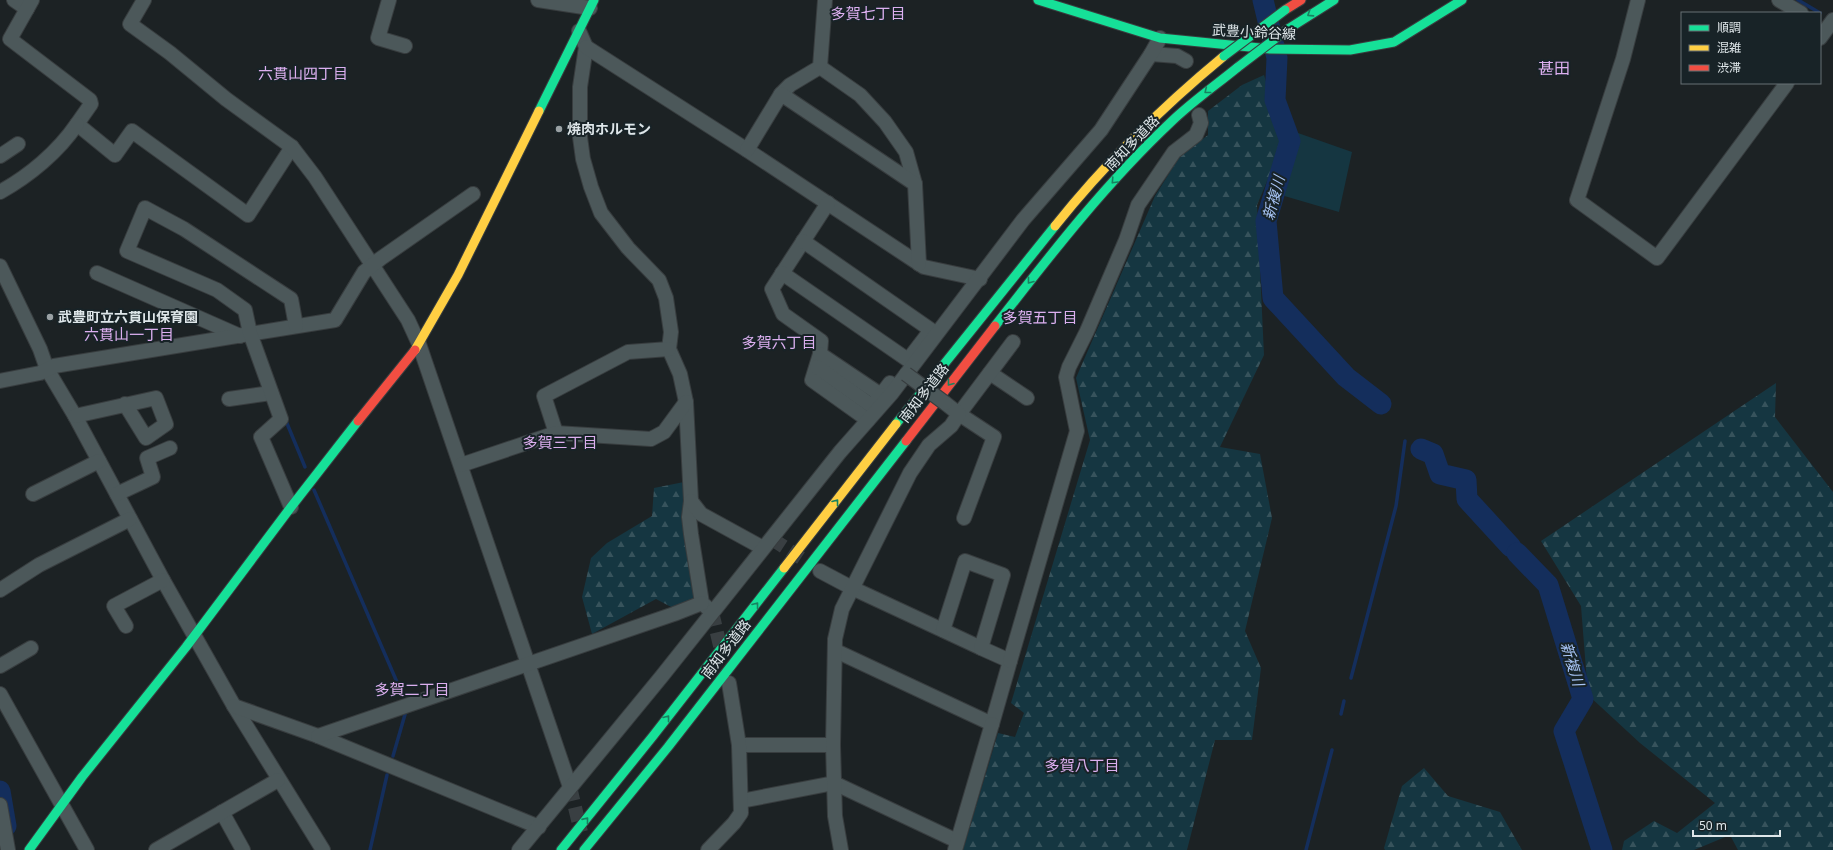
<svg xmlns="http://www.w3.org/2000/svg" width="1833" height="850" font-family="'Noto Sans','Noto Sans JP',sans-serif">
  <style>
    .forest { fill: url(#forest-firs) }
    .pitch { fill: #153641 }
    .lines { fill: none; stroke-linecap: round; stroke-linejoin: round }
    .stream { stroke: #142e5c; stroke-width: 3.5 }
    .river { stroke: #142e5c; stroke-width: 21 }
    .street-tunnel { stroke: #393f42; stroke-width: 14; stroke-dasharray: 14 7; stroke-linecap: butt }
    .street-casing { stroke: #383d3f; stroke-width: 16 }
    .fast-casing { stroke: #383d3f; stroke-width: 11 }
    .slow-casing { stroke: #383d3f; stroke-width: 11 }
    .jam-casing { stroke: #383d3f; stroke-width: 11 }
    .street { stroke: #4c585a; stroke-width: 14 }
    .fast { stroke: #16e098; stroke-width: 9 }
    .slow { stroke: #ffcf43; stroke-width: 9 }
    .jam { stroke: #f24e42; stroke-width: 9 }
    .street-bridge-casing { stroke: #383d3f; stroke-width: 16; stroke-linecap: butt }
    .fast-bridge-casing { stroke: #383d3f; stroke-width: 11; stroke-linecap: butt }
    .street-bridge { stroke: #4c585a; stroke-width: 14 }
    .fast-bridge { stroke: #16e098; stroke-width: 9 }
    .oneway { stroke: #178260 }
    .poi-dot { fill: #9aa1a4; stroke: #182327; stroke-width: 1.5 }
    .labels { text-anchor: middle; stroke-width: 4; stroke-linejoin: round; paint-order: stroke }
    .street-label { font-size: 14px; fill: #dee6e9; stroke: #182327 }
    .poi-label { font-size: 14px; font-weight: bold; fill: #dee6e9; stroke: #182327; text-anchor: start }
    .neighbourhood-label { font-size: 15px; fill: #dcafef; stroke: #182327 }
    .water-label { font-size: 15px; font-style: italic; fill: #a8c5f6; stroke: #182327 }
    .quarter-label { font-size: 16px; fill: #dcafef; stroke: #182327 }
  </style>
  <defs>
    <pattern id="forest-firs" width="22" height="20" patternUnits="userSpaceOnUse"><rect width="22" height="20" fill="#153641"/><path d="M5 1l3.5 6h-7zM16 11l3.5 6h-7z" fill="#37535c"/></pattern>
  </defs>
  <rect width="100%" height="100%" fill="#1c2224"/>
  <g class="forest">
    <polygon points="1264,75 1284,141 1257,205 1264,355 1220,447 1260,454 1272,518 1245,631 1261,668 1252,740 1215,740 1187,850 963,850 998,733 1015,737 1024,713 1011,703 1090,440 1076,378 1155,196 1180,156 1208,135 1208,111 1242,85"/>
    <polygon points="1776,383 1775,417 1833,492 1833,850 1738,850 1730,835 1694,850 1622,850 1624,841 1654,821 1677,833 1715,803 1640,743 1588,695 1581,606 1541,541"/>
    <path d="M 684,482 C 685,524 686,557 696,598 L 675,609 L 656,599 L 592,634 L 582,597 L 591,558 L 607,543 L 652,516 L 654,488 Z"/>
    <polygon points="1424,768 1448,796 1500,812 1522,850 1385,850 1384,848 1402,786"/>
  </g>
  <polygon class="pitch" points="1298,133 1352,152 1339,212 1281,195"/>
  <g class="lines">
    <g class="stream">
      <polyline points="1798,0 1820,13"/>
      <polyline points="286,421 305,467"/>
      <polyline points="314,490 403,696"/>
      <polyline points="1351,678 1396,506 1405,441"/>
      <polyline points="1341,714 1344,701"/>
      <polyline points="393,756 406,711"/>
      <polyline points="370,850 387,775"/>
      <polyline points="1306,850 1332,750"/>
    </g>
    <g class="river">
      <polyline points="1263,0 1277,58 1275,100 1290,141 1266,221 1273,298 1346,377 1381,404"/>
      <polyline points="1421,449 1433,454 1440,474 1466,480 1467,499 1511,547"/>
      <polyline points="1517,553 1548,585 1583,699 1564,731 1602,850"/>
      <polyline points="0,791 6,826"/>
    </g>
    <g class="street-tunnel">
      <polyline points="772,539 801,558"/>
      <polyline points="712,612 722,654"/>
      <polyline points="570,787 581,832"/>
    </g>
    <g class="street-casing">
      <g id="street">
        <polyline points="14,0 27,9"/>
        <polyline points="32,0 10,39 90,100 91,104 77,124 115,155 132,131 248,215 292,147"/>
        <polyline points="144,0 130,24 170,53 226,99 292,147 315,177 408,320 419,344 570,787"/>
        <polyline points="389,0 378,38 405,46"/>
        <polyline points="538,0 590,8"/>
        <polyline points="1638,0 1623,59 1577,200 1657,258 1787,83"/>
        <polyline points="1779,0 1801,13"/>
        <polyline points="579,31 586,47 580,87 580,137 583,159 591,187 601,213 628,248 659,280 666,298 671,332 669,349 680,374 686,402 691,501 689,517 691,534 702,603 712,612"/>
        <polyline points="1820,38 1833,20"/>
        <polyline points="586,47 747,150 924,267 980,279"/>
        <polyline points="1151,54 1177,56 1186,61"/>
        <polyline points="820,67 860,95 885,122 906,152 915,184"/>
        <polyline points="781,94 790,85 820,67 825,0"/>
        <polyline points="747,150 781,94 915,184 919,264"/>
        <polyline points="0,156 18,144"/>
        <path d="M 0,192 C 29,176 58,152 77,124"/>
        <polyline points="828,203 772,289 783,314 821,341 820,354 812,380 868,420"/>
        <polyline points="0,266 40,349 47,369 75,416 163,580 234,706 323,850"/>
        <polyline points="97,273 240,336"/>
        <polyline points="782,273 908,360 931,330 803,241"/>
        <polyline points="820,354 881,395 890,383"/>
        <polyline points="817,367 872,406 881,395"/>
        <polyline points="990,373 1027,398"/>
        <polyline points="0,381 40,373 54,366 335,320 364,272 380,259 473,194"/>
        <polyline points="229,399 271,393"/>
        <polyline points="75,416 156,398 166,424 146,438 125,404"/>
        <polyline points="556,433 544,396 628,352 669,349"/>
        <polyline points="461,465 556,433 651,439 664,432 686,402"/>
        <polyline points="33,494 99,461"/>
        <polyline points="117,494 153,477 147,458 170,448"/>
        <polyline points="691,501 701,514 763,548"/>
        <polyline points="291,507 261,437 281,419 250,333 245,310 217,290 127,251 145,208 184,229 291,299 296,326"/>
        <polyline points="964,518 994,437 959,414 1013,342"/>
        <polyline points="820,571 852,588 981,648"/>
        <polyline points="0,590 39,565 130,519"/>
        <polyline points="126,626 114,606 163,580"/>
        <polyline points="836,651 992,724 1010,661 981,648 1003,575 965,561 943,630"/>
        <polyline points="1010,661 1077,431 1066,377 1069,367 1087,331 1126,240 1138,205 1174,152 1196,135 1201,123 1199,115"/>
        <polyline points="0,666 31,648"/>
        <polyline points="0,694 87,850"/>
        <polyline points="234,706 318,736 539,827"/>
        <polyline points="318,736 674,614 702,603"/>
        <polyline points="739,745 833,745"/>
        <polyline points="741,801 834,783 957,841"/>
        <polyline points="0,805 8,850"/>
        <polyline points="222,812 243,850"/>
        <polyline points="156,850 278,780"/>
        <polyline points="519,850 662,676 840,452 892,393 1023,220 1101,130 1151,54 1160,38"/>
        <polyline points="708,850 734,823 741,813 739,745 729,683"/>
        <polyline points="841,850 835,816 833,745 835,639 842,609 910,473 929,445 951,426 959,414 945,403"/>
        <polyline points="955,850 992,724"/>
      </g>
    </g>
    <g class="fast-casing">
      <g id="fast">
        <polyline points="1038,0 1160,38 1270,49 1350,50 1394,42 1462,0"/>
        <polyline points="1288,29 1334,0"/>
        <polyline points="539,111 594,0"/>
        <path d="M 995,326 C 1051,254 1106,183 1172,121 C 1193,101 1216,85 1238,67"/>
        <polyline points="896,424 1055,226"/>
        <polyline points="29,850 82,777 186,647 291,507 358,421"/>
        <polyline points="561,850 653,736 784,568"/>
        <polyline points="584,850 668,747 906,441"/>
      </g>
    </g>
    <g class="slow-casing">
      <g id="slow">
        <path d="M 1055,226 C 1106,162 1161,108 1224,56"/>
        <polyline points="415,350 458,275 539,111"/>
        <polyline points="784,568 896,424"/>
      </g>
    </g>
    <g class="jam-casing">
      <g id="jam">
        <polyline points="1285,10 1301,0"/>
        <polyline points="358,421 415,350"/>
        <polyline points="906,441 995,326"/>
      </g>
    </g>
    <use href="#street" class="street"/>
    <use href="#fast" class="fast"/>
    <use href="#slow" class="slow"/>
    <use href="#jam" class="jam"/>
    <g class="street-bridge-casing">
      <polyline id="street-bridge" points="906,374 945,403"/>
    </g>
    <g class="fast-bridge-casing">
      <g id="fast-bridge">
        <polyline points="1224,56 1285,10"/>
        <polyline points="1238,67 1288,29"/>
      </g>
    </g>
    <use href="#street-bridge" class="street-bridge"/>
    <use href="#fast-bridge" class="fast-bridge"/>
  </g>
  <defs><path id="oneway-chevron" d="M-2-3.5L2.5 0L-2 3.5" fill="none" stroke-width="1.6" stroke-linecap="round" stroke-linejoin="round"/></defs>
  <g class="oneway">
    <use href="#oneway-chevron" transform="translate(1310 14) rotate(147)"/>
    <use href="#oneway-chevron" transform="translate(1207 91) rotate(141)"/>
    <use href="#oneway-chevron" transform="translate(1114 181) rotate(133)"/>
    <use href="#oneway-chevron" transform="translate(1030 281) rotate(128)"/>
    <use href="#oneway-chevron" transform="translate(950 383) rotate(128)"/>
    <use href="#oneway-chevron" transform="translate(836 502) rotate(-52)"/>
    <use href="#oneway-chevron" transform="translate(756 605) rotate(-52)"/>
    <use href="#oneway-chevron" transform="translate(667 718) rotate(-52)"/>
    <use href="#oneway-chevron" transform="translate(586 820) rotate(-51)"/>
  </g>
  <g class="poi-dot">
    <circle cx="559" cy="129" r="4"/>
    <circle cx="50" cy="317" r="4"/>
  </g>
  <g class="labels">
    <g class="street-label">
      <text transform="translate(1254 32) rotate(3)" y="5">武豊小鈴谷線</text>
      <text transform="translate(1132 143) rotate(-46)" y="5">南知多道路</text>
      <text transform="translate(924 393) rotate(-52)" y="5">南知多道路</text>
      <text transform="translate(726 649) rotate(-52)" y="5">南知多道路</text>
    </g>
    <g class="poi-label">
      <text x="567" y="134">焼肉ホルモン</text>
      <text x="58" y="322">武豊町立六貫山保育園</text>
    </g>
    <g class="neighbourhood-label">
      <text x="868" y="19">多賀七丁目</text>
      <text x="303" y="79">六貫山四丁目</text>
      <text x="1040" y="323">多賀五丁目</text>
      <text x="129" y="340">六貫山一丁目</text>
      <text x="779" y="348">多賀六丁目</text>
      <text x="560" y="448">多賀三丁目</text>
      <text x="412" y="695">多賀二丁目</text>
      <text x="1082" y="771">多賀八丁目</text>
    </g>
    <g class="water-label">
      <text transform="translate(1274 198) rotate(-75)" y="5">新複川</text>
      <text transform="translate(1572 664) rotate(73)" y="5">新複川</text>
    </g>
    <g class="quarter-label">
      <text x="1554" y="74">甚田</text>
    </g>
  </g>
  <rect x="1681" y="12" width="140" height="72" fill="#182327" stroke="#677175"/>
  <rect x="1689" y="25" width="20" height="6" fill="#16e098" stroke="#677175"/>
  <text x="1717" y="32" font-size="12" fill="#dee6e9">順調</text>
  <rect x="1689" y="45" width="20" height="6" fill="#ffcf43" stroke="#677175"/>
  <text x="1717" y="52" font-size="12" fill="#dee6e9">混雑</text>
  <rect x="1689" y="65" width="20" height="6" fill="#f24e42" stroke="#677175"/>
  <text x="1717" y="72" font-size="12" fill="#dee6e9">渋滞</text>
  <path d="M1693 830v6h87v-6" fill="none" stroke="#dee6e9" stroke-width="2"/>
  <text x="1699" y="830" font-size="12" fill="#dee6e9" stroke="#182327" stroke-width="3" paint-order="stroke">50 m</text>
</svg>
